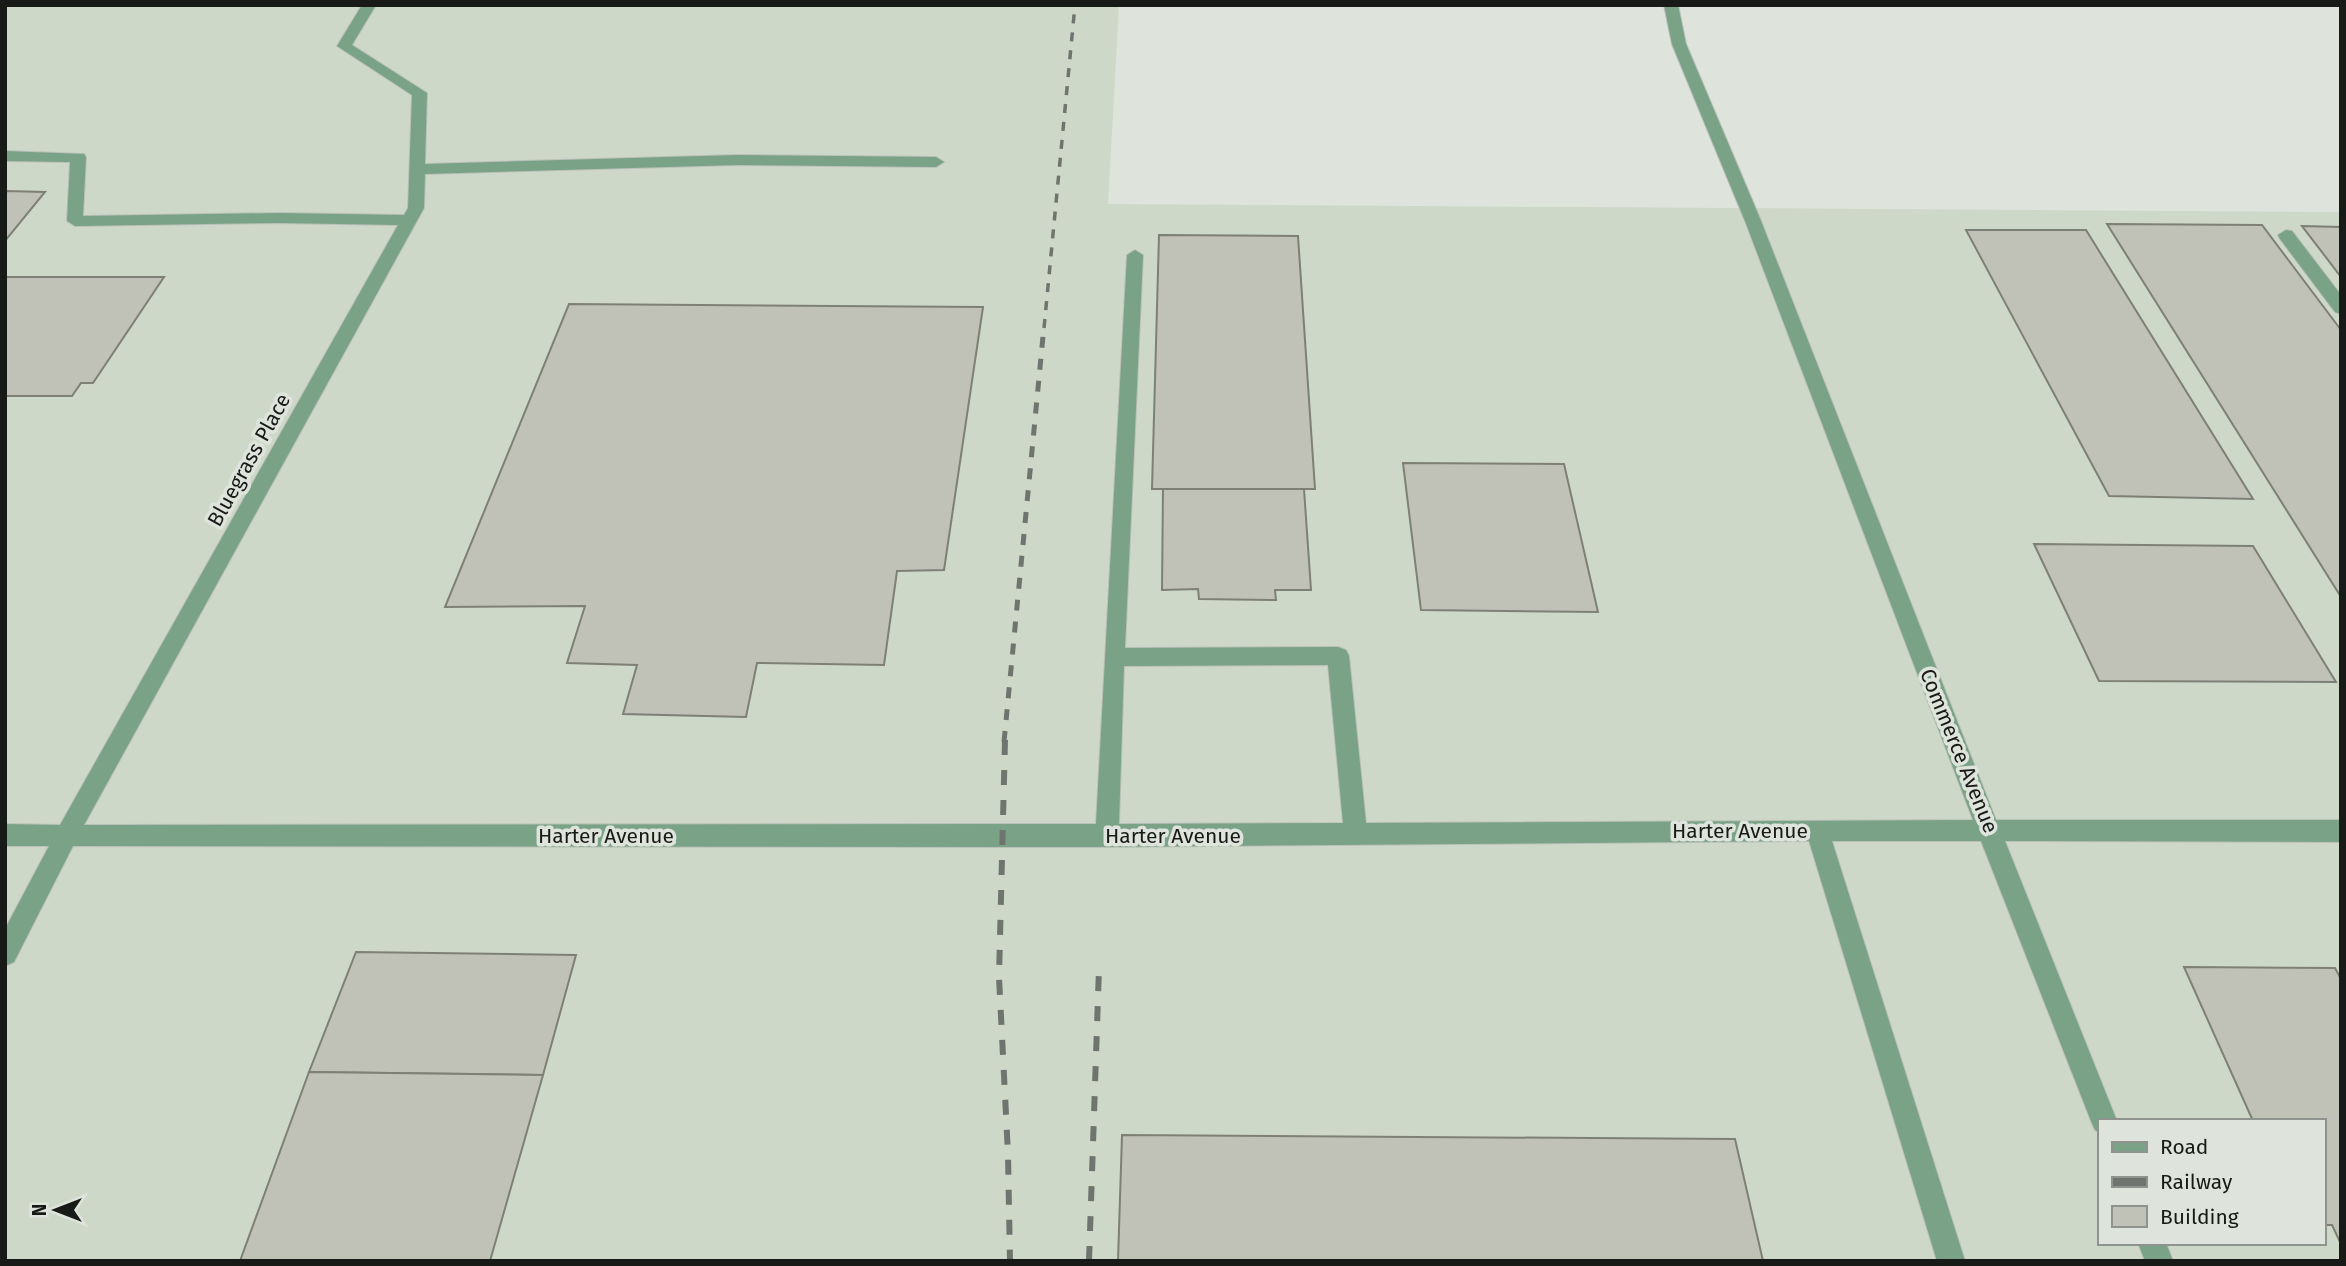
<svg xmlns="http://www.w3.org/2000/svg" width="2346" height="1266" font-family="'Fira Sans',sans-serif">
  <style>
    .built { fill: #ced8c9; fill-rule: evenodd }
    .building { fill: #c0c2b8; stroke: #7e8076; stroke-width: 2 }
    .lines { fill: none; stroke-linecap: round; stroke-linejoin: round }
    .minor-casing { stroke: #bac0b8; stroke-width: 2 }
    .minor { fill: #79a286; fill-rule: evenodd }
    .rail-far2 { stroke: #70746e; stroke-width: 3.5; stroke-dasharray: 9 9; stroke-linecap: butt }
    .rail-far1 { stroke: #70746e; stroke-width: 5; stroke-dasharray: 11 11; stroke-linecap: butt }
    .rail { stroke: #70746e; stroke-width: 6; stroke-dasharray: 15 15; stroke-linecap: butt }
    .labels { text-anchor: middle; stroke-width: 7; stroke-linejoin: round; paint-order: stroke }
    .street-label { font-size: 21px; fill: #181a17; stroke: #dee4db }
  </style>
  <rect width="100%" height="100%" fill="#dee4db"/>
  <path class="built" d="M 5,5 L 1119,5 L 1108,204 L 2341,212 L 2341,1261 L 5,1261 ZM 2099,1121 L 2323,1121 L 2323,1243 L 2099,1243 Z"/>
  <g class="building">
    <polygon points="5,191 45,192 5,241"/>
    <polygon points="2107,224 2262,225 2341,330 2341,597"/>
    <polygon points="2302,226 2341,227 2341,277"/>
    <polygon points="1966,230 2086,230 2253,499 2109,496"/>
    <polygon points="1159,235 1298,236 1315,489 1152,489"/>
    <polygon points="5,277 164,277 93,383 81,383 72,396 5,396"/>
    <polygon points="569,304 983,307 944,570 897,571 884,665 757,663 746,717 623,714 637,665 567,663 585,606 445,607"/>
    <polygon points="1403,463 1564,464 1598,612 1421,610"/>
    <polygon points="1163,489 1304,489 1311,590 1275,590 1276,600 1199,599 1198,589 1162,590"/>
    <polygon points="2034,544 2253,546 2336,682 2099,681"/>
    <polygon points="356,952 576,955 543,1075 309,1072"/>
    <polygon points="2184,967 2335,968 2341,979 2341,1244 2332,1225 2323,1225 2323,1121 2253,1121"/>
    <polygon points="309,1072 543,1075 490,1261 240,1261"/>
    <polygon points="1122,1135 1735,1139 1763,1261 1118,1261"/>
  </g>
  <g class="lines">
    <g class="minor-casing">
      <g id="minor">
        <path d="M 362,5 L 376,5 L 352,45 L 427,93 L 425,164 L 737,155 L 936,157 L 944,162 L 936,167 L 737,165 L 425,174 L 424,208 L 84,825 L 1096,824 L 1127,255 L 1135,250 L 1143,255 L 1125,648 L 1338,647 L 1346,650 L 1349,656 L 1366,823 L 1973,820 L 1745,221 L 1672,44 L 1664,5 L 1678,5 L 1686,44 L 1761,221 L 1996,820 L 2341,820 L 2341,842 L 2005,841 L 2117,1121 L 2099,1121 L 2099,1132 L 2095,1130 L 2091,1121 L 1981,841 L 1832,841 L 1965,1261 L 1937,1261 L 1809,841 L 1107,847 L 73,846 L 14,962 L 5,966 L 5,929 L 49,846 L 5,846 L 5,824 L 60,825 L 398,225 L 279,223 L 75,226 L 67,221 L 70,162 L 5,161 L 5,151 L 84,154 L 86,157 L 83,216 L 279,213 L 404,215 L 408,208 L 412,95 L 337,46 ZM 1328,665 L 1343,823 L 1119,824 L 1124,666 Z"/>
        <polygon points="2286,230 2292,231 2341,295 2341,314 2335,312 2280,239 2278,235"/>
        <polygon points="2138,1243 2166,1243 2173,1261 2145,1261"/>
      </g>
    </g>
    <use href="#minor" class="minor"/>
    <polyline class="rail-far2" points="1044,328 1075,5"/>
    <polyline class="rail-far1" points="1004,742 1044,326"/>
    <g class="rail">
      <polyline points="1005,740 999,977 1008,1154 1010,1261"/>
      <polyline points="1089,1261 1099,968"/>
    </g>
  </g>
  <g class="labels">
    <g class="street-label">
      <text transform="translate(249 460) rotate(-61)" y="7">Bluegrass Place</text>
      <text transform="translate(1959 751) rotate(68)" y="7">Commerce Avenue</text>
      <text x="1740" y="838">Harter Avenue</text>
      <text x="606" y="843">Harter Avenue</text>
      <text x="1173" y="843">Harter Avenue</text>
    </g>
  </g>
  <rect width="2346" height="1266" fill="none" stroke="#181a17" stroke-width="14"/>
  <rect x="2098" y="1119" width="228" height="126" fill="#dee4db" stroke="#8f938d" stroke-width="2"/>
  <rect x="2112" y="1142" width="35" height="10" fill="#79a286" stroke="#8f938d" stroke-width="2"/>
  <text x="2160" y="1154" font-size="21" fill="#181a17">Road</text>
  <rect x="2112" y="1177" width="35" height="10" fill="#70746e" stroke="#8f938d" stroke-width="2"/>
  <text x="2160" y="1189" font-size="21" fill="#181a17">Railway</text>
  <rect x="2112" y="1206" width="35" height="21" fill="#c0c2b8" stroke="#8f938d" stroke-width="2"/>
  <text x="2160" y="1224" font-size="21" fill="#181a17">Building</text>
  <g transform="translate(56 1210) rotate(270)" stroke="#dee4db" stroke-width="5" paint-order="stroke">
  <path d="M0-5L12 26L0 18L-12 26Z" fill="#181a17"/>
  <text y="-10" font-size="19" font-weight="bold" text-anchor="middle" fill="#181a17">N</text>
  </g>
</svg>
